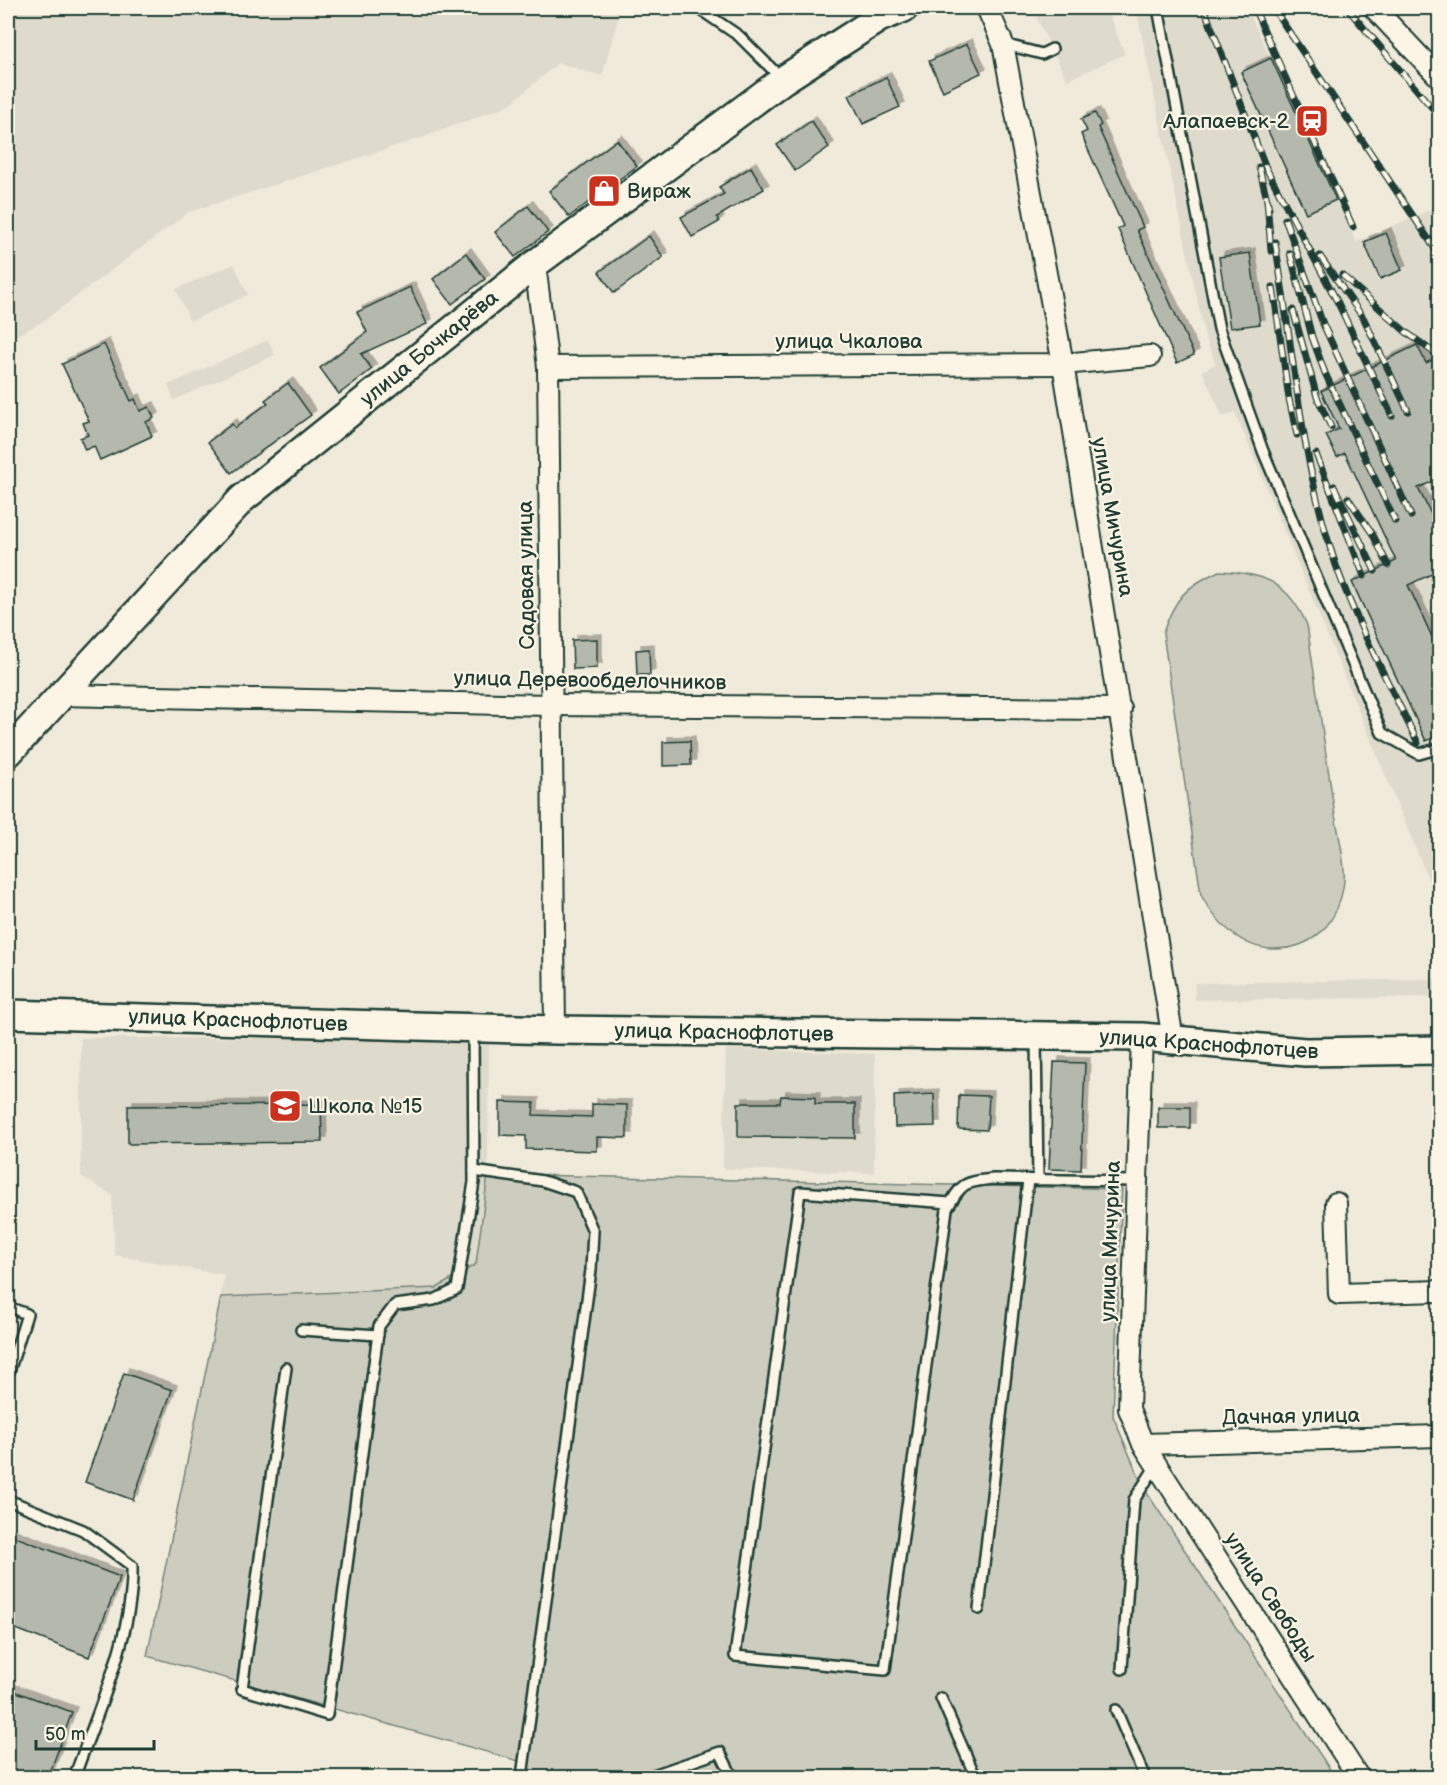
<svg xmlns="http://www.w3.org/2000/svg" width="1447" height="1785" font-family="'Balsamiq Sans',sans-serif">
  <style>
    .built { fill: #dedbcc }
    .green { fill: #cccdbf; stroke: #76857a; stroke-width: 1.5 }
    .building { fill: #b5b9ad; stroke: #1f3d34; stroke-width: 1.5; filter: url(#shadow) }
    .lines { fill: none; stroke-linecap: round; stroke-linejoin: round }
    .lane-casing { stroke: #1f3d34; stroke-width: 14 }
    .street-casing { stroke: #1f3d34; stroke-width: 24 }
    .secondary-casing { stroke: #1f3d34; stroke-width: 32 }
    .lane { stroke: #fcf5e5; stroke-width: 9 }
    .street { stroke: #fcf5e5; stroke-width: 20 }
    .secondary { stroke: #fcf5e5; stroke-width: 27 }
    .rail-casing { stroke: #1f3d34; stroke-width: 7 }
    .rail { stroke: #fcf5e5; stroke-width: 4.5; stroke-dasharray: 14; stroke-linecap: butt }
    .labels { text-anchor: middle; stroke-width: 4.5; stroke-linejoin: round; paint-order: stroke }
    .poi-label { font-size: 21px; fill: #1f3d34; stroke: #fcf5e5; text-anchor: start }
    .street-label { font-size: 21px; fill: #1f3d34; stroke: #fcf5e5 }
  </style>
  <defs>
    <filter id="shadow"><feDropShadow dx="5" dy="-5" stdDeviation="0" flood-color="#0004"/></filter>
  </defs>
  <rect width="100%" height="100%" fill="#efeada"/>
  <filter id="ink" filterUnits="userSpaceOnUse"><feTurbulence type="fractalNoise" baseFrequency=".0167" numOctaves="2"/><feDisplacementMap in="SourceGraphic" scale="12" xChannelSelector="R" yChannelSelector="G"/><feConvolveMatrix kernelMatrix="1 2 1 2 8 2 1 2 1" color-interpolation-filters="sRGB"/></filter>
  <g filter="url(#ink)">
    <g class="built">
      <polygon points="8,8 621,8 602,76 558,63 509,105 424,137 189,212 42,322 8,340"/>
      <polygon points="1032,8 1106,8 1125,54 1067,80"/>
      <polygon points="1136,8 1247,8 1356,242 1439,206 1439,905 1235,412 1223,417 1202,371 1216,364 1205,337"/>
      <polygon points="234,264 248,295 190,321 176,289"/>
      <polygon points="268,340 275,355 174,400 168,385"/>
      <polygon points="1439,979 1439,997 1195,1000 1195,983"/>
      <polygon points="81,1038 489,1038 488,1174 476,1264 437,1288 221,1297 224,1275 115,1255 112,1195 81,1176"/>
      <polygon points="726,1049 875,1054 874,1173 723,1169"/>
    </g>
    <g class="green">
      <path d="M 1219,571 C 1264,573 1288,582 1307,625 C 1316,686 1325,748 1334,809 C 1337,829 1346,862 1344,881 C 1339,922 1315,949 1274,949 C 1241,949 1215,921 1201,895 L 1163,633 C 1174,599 1186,586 1219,571 Z"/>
      <polygon points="488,1174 1122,1189 1113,1416 1143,1487 1335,1777 531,1777 526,1763 147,1656 221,1297 437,1288 476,1264"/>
    </g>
    <g class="building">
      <polygon points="967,44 981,73 943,91 929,61"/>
      <polygon points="1271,58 1336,200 1306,213 1241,72"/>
      <polygon points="886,77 900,107 863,124 849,95"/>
      <polygon points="1095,113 1101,125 1098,127 1143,227 1137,230 1194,355 1177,363 1118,229 1123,226 1081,134 1087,131 1081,119"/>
      <polygon points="811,121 829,147 795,171 777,145"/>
      <polygon points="617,140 637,166 569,217 549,191"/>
      <polygon points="751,167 764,189 717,217 719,222 692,237 681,217 724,194 719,187"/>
      <polygon points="528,206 548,232 515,257 495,232"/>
      <polygon points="1386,233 1402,270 1380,279 1364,242"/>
      <polygon points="649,236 663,257 614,293 599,272"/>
      <polygon points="466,253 485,279 452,304 433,279"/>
      <polygon points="1250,253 1260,324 1230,328 1219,257"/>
      <polygon points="410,287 427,324 361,354 372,369 339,394 320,368 367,332 357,312"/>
      <polygon points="104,344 131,401 135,399 140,411 149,407 154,418 146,422 152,436 100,460 94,446 85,450 80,438 88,435 83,423 89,421 62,364"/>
      <polygon points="1417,345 1426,363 1440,356 1440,478 1418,488 1440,532 1440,570 1408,585 1440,654 1440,735 1426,741 1352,582 1396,561 1345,453 1337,457 1326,435 1339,429 1321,391"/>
      <polygon points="288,383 311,415 231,473 208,442 232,424 235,428 268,403 265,400"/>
      <polygon points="597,639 597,668 573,669 572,640"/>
      <polygon points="649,649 650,675 637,675 636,650"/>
      <polygon points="690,741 691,765 663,766 663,742"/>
      <polygon points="1054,1062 1085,1063 1081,1170 1049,1169"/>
      <polygon points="934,1094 935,1126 895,1127 894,1096"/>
      <polygon points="959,1095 989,1096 987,1130 958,1129"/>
      <polygon points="781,1096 815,1097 815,1104 855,1104 855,1138 738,1137 738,1103 780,1103"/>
      <polygon points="500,1102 534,1103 533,1115 592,1117 592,1104 627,1105 627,1138 597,1137 597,1151 526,1149 526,1136 500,1135"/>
      <polygon points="321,1105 322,1142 128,1144 128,1106"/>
      <rect x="1158" y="1107" width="32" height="21"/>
      <polygon points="124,1373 172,1390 133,1500 85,1482"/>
      <polygon points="8,1534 120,1577 89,1657 8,1626"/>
      <polygon points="8,1689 72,1712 48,1778 8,1778"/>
    </g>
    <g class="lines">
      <g class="lane-casing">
        <g id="lane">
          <polyline points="698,8 739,36 781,78"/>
          <polyline points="1158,8 1219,329 1263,451 1382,733 1419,754 1440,748"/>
          <polyline points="1003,44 1042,54 1052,49"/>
          <polyline points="1036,1038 1038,1180"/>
          <polyline points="474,1171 543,1181 576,1192 593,1231 591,1270 523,1769 526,1778"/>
          <path d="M 950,1203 L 800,1192 L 735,1656 L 885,1670 L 947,1209 C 962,1183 963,1182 993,1179 L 1135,1181"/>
          <polyline points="8,1307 27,1314 8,1375"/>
          <polyline points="301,1330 378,1335"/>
          <polyline points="286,1368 242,1689 327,1715 379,1326 395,1305 434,1300 457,1289 474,1182 473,1029"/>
          <path d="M 8,1500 L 83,1530 L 132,1566 C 134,1634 97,1712 74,1778"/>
          <polyline points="979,1609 1028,1180"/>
          <polyline points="1122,1669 1134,1500 1157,1464"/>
          <polyline points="941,1698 976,1778"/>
          <polyline points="1116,1710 1145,1778"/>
          <polyline points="653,1775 720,1752 733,1778"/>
        </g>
      </g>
      <g class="street-casing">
        <g id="street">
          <polyline points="987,8 1003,44 1063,364 1173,1040"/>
          <polyline points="1374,8 1440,78"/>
          <polyline points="535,264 548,367 555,1030"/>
          <polyline points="548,367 1063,364 1150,356"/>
          <polyline points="58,695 551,705 1121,709"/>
          <polyline points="1142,1037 1129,1409 1143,1444 1359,1778"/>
          <polyline points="1336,1203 1339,1294 1440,1291"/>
          <polyline points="1143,1444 1440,1436"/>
        </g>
      </g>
      <g class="secondary-casing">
        <g id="secondary">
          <polyline points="8,753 242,499 535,264 783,80 879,18 904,8"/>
          <polyline points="8,1014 555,1030 1142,1037 1305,1052 1440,1050"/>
        </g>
      </g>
      <use href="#lane" class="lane"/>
      <use href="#street" class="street"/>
      <use href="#secondary" class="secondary"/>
      <g class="rail-casing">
        <g id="rail">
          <polyline points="1204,8 1266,168 1338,303 1392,416"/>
          <polyline points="1254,8 1353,227"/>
          <polyline points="1273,8 1440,256"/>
          <polyline points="1347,8 1440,117"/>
          <polyline points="1259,167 1269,208"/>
          <polyline points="1267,200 1271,251"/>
          <polyline points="1285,219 1323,324 1411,516"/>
          <path d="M 1275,242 C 1292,343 1300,449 1330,547 C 1351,615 1387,679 1418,743"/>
          <polyline points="1290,253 1312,337 1325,373 1395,521"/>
          <polyline points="1320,256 1364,319 1408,411"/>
          <polyline points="1342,275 1406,332 1440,357"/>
          <polyline points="1273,287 1289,399 1297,435"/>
          <polyline points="1293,310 1317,397 1331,427"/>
          <polyline points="1316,454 1364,576"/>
          <polyline points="1334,486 1375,571"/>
          <polyline points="1348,498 1372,533 1388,565"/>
        </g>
      </g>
      <use href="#rail" class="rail"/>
    </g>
  </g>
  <defs>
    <g id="station-square" transform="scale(1.725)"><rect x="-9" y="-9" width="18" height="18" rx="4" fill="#c8321e" stroke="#fcf5e5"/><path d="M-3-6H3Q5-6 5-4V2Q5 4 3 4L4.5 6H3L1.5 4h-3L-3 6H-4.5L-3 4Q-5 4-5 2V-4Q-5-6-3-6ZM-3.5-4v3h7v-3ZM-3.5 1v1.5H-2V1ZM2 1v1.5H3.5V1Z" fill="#fff"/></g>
    <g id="shop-square" transform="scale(1.725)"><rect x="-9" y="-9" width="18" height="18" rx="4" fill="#c8321e" stroke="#fcf5e5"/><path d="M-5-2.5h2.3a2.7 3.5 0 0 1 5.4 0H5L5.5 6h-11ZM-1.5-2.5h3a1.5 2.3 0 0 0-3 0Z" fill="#fff"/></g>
    <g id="school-square" transform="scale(1.725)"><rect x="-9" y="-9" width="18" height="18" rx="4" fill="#c8321e" stroke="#fcf5e5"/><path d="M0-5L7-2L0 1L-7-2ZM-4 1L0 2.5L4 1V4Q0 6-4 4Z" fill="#fff"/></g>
  </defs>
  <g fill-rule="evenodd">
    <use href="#station-square" x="1312" y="121"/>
    <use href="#shop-square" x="604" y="191"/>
    <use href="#school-square" x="285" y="1106"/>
  </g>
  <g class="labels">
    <g class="poi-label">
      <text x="1289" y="128" text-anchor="end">Алапаевск-2</text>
      <text x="627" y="198">Вираж</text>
      <text x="308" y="1113">Школа №15</text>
    </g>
    <g class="street-label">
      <text x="849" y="348">улица Чкалова</text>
      <text transform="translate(429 348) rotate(-39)" y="7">улица Бочкарёва</text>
      <text transform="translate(1113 517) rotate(80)" y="7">улица Мичурина</text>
      <text transform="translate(526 575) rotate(-91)" y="7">Садовая улица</text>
      <text transform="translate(590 680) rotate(1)" y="7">улица Деревообделочников</text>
      <text transform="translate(238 1020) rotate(2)" y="7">улица Краснофлотцев</text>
      <text transform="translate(724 1032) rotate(1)" y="7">улица Краснофлотцев</text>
      <text transform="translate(1209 1044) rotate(4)" y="7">улица Краснофлотцев</text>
      <text transform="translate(1110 1241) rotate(-88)" y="7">улица Мичурина</text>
      <text transform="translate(1291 1416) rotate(-1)" y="7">Дачная улица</text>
      <text transform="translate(1271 1597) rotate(57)" y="7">улица Свободы</text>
    </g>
  </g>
  <rect width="1447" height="1785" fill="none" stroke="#fcf5e5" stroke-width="30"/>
  <rect x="15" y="15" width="1417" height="1755" fill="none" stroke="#1f3d34" stroke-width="2" filter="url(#ink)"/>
  <path d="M36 1740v9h118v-9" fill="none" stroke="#1f3d34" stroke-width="3"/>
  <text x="45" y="1740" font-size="18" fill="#1f3d34" stroke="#fcf5e5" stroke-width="4.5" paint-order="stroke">50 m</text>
</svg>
